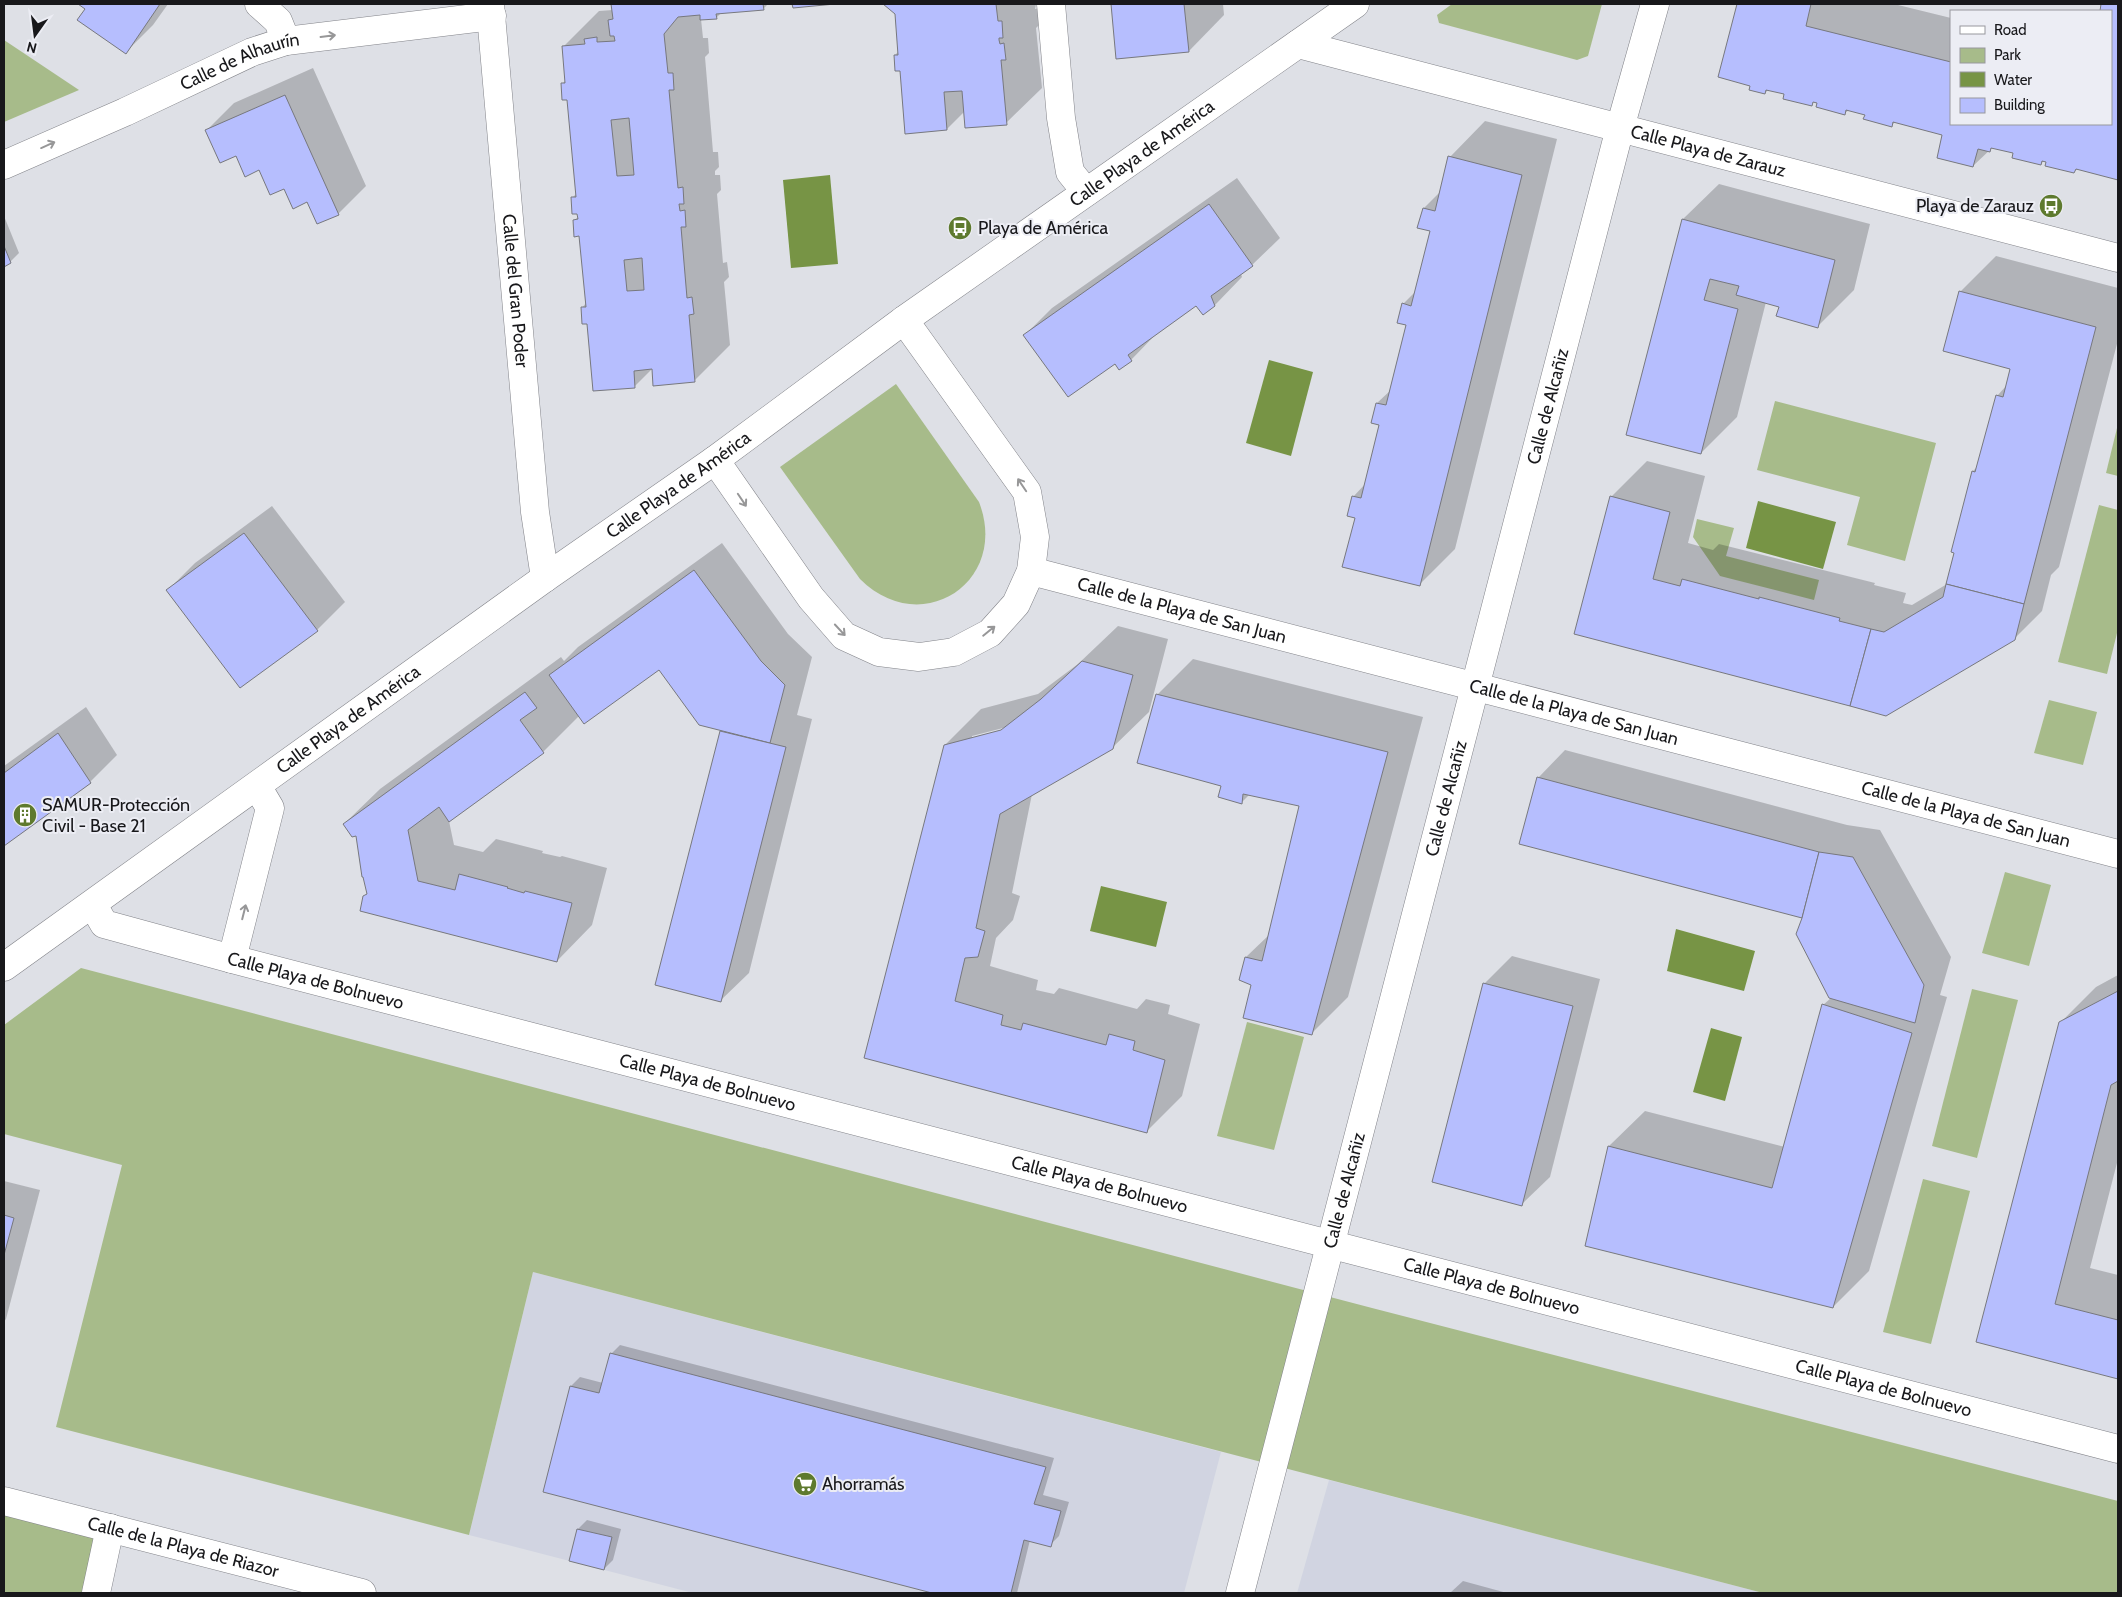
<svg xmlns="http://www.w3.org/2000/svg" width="2122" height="1597" font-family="Cabin,sans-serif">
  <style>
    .built { fill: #d1d4e1 }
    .green { fill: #a7bb8a }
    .water { fill: #779445 }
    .shadow { fill: #0003; fill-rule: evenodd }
    .building { fill: #b6befe; stroke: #77787e; fill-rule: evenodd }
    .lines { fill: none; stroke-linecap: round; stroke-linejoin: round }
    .minor-casing { stroke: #828389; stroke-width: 29 }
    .minor { stroke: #fff; stroke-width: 28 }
    .oneway { stroke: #979798 }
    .labels { text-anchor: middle; stroke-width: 4; stroke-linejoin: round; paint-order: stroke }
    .street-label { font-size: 18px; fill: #18181b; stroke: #ecedf4 }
    .poi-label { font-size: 18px; fill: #18181b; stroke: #ecedf4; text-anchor: start }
  </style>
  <rect width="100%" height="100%" fill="#dee0e6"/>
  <g class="built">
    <polygon points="533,1272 1221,1452 1184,1593 693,1593 469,1535"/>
    <polygon points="1329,1480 1763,1593 1297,1593"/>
  </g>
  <g class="green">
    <polygon points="1452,4 1602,4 1588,56 1577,60 1439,23 1437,15"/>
    <polygon points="4,40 79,90 4,122"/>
    <path d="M 896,384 L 979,502 C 1010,582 921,640 860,579 L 780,467 Z"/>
    <polygon points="1775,401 1936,443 1905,561 1847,545 1860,497 1757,470"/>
    <polygon points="2118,424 2118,476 2106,473"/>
    <polygon points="2099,505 2118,510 2118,629 2107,674 2058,662"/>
    <polygon points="1697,519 1734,528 1726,556 1819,580 1814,600 1720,576 1693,537"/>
    <polygon points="2049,700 2097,712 2083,765 2034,753"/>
    <polygon points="2005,872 2051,885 2029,966 1982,953"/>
    <polygon points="81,968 1372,1308 2118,1501 2118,1593 1763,1593 533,1272 469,1535 56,1427 122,1165 4,1134 4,1025"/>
    <polygon points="1972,989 2018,1000 1977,1158 1932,1146"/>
    <polygon points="1247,1022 1304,1037 1274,1150 1217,1136"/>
    <polygon points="1923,1179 1970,1191 1931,1344 1883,1332"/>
    <polygon points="4,1501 110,1528 96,1593 4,1593"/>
  </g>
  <g class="water">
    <polygon points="830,175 838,264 791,268 783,180"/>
    <polygon points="1269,360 1313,372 1291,456 1246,443"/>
    <polygon points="1758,501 1836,522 1823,569 1746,548"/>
    <polygon points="1101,886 1167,902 1156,947 1090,931"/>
    <polygon points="1676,929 1755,951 1744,991 1667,971"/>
    <polygon points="1711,1028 1742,1037 1725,1101 1693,1092"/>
  </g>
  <g class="shadow">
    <polygon points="80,4 168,4 153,25 126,52 87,9"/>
    <polygon points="612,4 768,4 763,9 722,12 716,18 701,19 703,38 708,38 709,53 705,57 713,152 718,152 719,167 715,171 715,175 720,175 721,190 717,194 723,263 727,262 729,277 724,282 730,345 694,381 653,368 635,386 588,322 582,308 586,303 580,234 574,221 579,216 572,198 577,193 568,99 562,84 566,80 563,47 599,11 613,10"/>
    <polygon points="885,4 1036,4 1035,9 1039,8 1041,23 1036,28 1042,88 1006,123 965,111 947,129 901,70 895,55 899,51 896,13"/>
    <polygon points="1112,4 1223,4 1224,15 1189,51 1117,58"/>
    <polygon points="1738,4 1894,4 1951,18 1951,124 2111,124 2111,11 2101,11 2103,4 2118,4 2118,179 2078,168 2074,172 2044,160 2041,164 2014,152 1993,147 1973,166 1944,134 1896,121 1892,125 1866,114 1849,110 1845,113 1819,102 1815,101 1811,104 1785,93 1769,89 1765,93 1752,85 1720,76"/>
    <polygon points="313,68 366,186 338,214 308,201 284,187 260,169 236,155 207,130 234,103"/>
    <polygon points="1485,121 1557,139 1455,549 1419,585 1356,517 1353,497 1366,483 1381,424 1372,422 1377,403 1392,389 1408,324 1403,304 1416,291 1431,230 1424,208 1441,191 1450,157"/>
    <polygon points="1237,178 1280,238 1252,265 1241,274 1242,277 1215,305 1203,313 1196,304 1158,332 1131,360 1115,362 1025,335 1052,308"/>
    <polygon points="1719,184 1870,224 1854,290 1818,326 1781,306 1766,302 1737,417 1701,453 1628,434 1683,219"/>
    <polygon points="4,216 19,253 10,262 4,265"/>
    <polygon points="1996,256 2118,288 2118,340 2059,567 2051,575 2042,611 2014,639 1576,633 1611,497 1647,461 1705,476 1688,543 1713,550 1719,544 1875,583 1874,585 1906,593 1903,603 1912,605 1947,584 1973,471 1978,466 1997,396 2007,385 2011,368 1960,292"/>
    <polygon points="272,506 345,602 317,630 240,687 168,590 195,563"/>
    <polygon points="722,543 788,634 812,657 797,715 812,719 749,973 721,1000 656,984 721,730 659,668 579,716 543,752 449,821 454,845 483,852 496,839 543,851 542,853 560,857 562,856 607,868 592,925 557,961 365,896 368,893 357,834 344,824 380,789 561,657 564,661 578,647"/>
    <path d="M 1118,626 L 1168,639 L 1149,712 L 1112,748 L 1032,794 L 1012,893 L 1020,896 L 1013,920 L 996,938 L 990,966 L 1038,980 L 1036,990 L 1054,994 L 1059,988 L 1137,1009 L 1146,999 L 1170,1005 L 1168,1014 L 1200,1024 L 1182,1096 L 1146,1132 L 865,1058 L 945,745 L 981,709 L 1038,694 L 1078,664 ZM 1007,727 L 1007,729 L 972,739 L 972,736 Z"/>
    <polygon points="1193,659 1423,717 1348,997 1312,1033 1253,984 1241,980 1246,957 1270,934 1300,805 1250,794 1241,803 1223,786 1157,695"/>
    <polygon points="86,707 117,755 90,782 4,844 4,766"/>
    <polygon points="1565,750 1847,825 1880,830 1951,957 1940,995 1947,997 1869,1271 1833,1307 1609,1146 1645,1111 1785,1147 1823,1005 1831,998 1803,917 1538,778"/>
    <polygon points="1512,956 1600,979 1550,1177 1522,1204 1484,984"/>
    <polygon points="2118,975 2118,1159 2090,1268 2118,1275 2118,1377 1977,1342 2060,1023 2096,987"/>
    <polygon points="4,1181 40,1190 6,1319 4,1322"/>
    <polygon points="620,1345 1054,1458 1043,1495 1069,1502 1059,1536 1050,1545 1030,1540 1017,1593 937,1593 544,1491 571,1386 580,1377 603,1383 611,1354"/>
    <polygon points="587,1520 621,1529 613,1560 604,1569 570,1560 578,1529"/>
    <polygon points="1463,1581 1507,1593 1450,1593"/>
  </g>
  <g class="building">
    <polygon points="78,4 160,4 126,54 77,20 85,9"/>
    <path d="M 611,4 L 763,4 L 764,10 L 716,14 L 717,19 L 700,20 L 700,15 L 678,17 L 664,34 L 668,73 L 673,73 L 674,90 L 669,90 L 678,188 L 683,187 L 684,204 L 679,204 L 680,211 L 685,210 L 686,227 L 681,227 L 687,298 L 692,297 L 694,314 L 689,315 L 695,382 L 653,386 L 652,369 L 634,371 L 635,388 L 593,391 L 587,324 L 582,324 L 581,307 L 586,307 L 579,236 L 574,237 L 573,220 L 578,219 L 577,214 L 572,214 L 571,197 L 576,197 L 567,100 L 562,100 L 561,83 L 565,83 L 562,46 L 585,44 L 584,39 L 597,37 L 597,42 L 615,41 L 614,36 L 610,36 L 608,20 L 613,19 ZM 629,118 L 634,175 L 617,176 L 611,120 ZM 642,258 L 644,290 L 627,291 L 624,260 Z"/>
    <polygon points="792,4 835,4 793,8"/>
    <polygon points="883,4 996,4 998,21 1002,21 1003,38 999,38 999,40 1000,44 1004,43 1006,60 1001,60 1007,125 965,128 962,91 944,92 947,130 905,134 900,71 895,71 894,55 898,55 895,14"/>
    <polygon points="1111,4 1184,4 1189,52 1116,59"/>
    <polygon points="1737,4 1811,4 1806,26 1951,62 1951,124 2111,124 2111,11 2100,11 2101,4 2118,4 2118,180 2076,169 2074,173 2045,166 2046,162 2042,161 2041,165 2012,158 2013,153 1991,148 1990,152 1978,149 1973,167 1937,158 1942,135 1893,122 1892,127 1863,119 1865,115 1846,110 1845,115 1816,107 1817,103 1813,102 1812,106 1783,99 1784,94 1766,90 1765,94 1749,90 1750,86 1718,77"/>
    <polygon points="285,95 339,215 317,224 307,202 293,209 284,189 270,195 259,170 245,177 236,156 220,163 205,130"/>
    <polygon points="1448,156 1522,175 1420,586 1342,567 1355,518 1347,516 1352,496 1361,498 1379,425 1371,423 1376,403 1386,405 1406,325 1397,323 1402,303 1411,306 1430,231 1417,228 1423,208 1435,211"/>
    <polygon points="1209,204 1253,266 1211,296 1215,306 1203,315 1196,306 1128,355 1132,361 1119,370 1115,364 1068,397 1023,335"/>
    <polygon points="1682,219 1835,260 1818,328 1776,316 1779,307 1736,295 1739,286 1710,279 1704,300 1738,309 1701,454 1626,435"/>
    <polygon points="4,246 11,263 4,267"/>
    <polygon points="1959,291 2096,327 2024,604 1946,584 1954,553 1951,552 1972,471 1975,472 1996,395 2003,397 2010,369 1943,351"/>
    <polygon points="1610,496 1670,512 1653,579 1680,586 1682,579 1759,599 1759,597 1840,618 1839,621 1871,629 1850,706 1574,634"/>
    <polygon points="244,533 318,631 240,688 166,590"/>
    <polygon points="694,570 761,661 785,685 770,743 699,725 659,670 584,724 549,675"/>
    <polygon points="1946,584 2024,604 2015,640 1886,716 1850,706 1871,629 1884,632 1943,597"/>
    <polygon points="1082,661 1133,675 1113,749 1000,814 976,928 985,931 978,957 965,958 955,1001 1003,1015 1001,1025 1021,1030 1023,1023 1106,1045 1109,1034 1135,1041 1133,1050 1165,1060 1147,1133 864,1058 944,745 1001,730 1041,699"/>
    <polygon points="525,692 537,708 520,720 544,753 449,822 439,807 408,830 418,881 455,890 459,874 508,887 507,888 524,893 525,891 572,903 557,962 360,911 363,896 367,894 363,877 362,877 356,836 352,837 343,824"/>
    <polygon points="1156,694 1388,752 1312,1035 1243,1018 1251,985 1239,980 1245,957 1262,961 1299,806 1243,794 1242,804 1218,797 1221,786 1137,763"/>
    <polygon points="720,731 786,747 721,1002 655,985"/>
    <polygon points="58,733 91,783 4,846 4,773"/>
    <polygon points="1537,777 1819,852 1802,918 1519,844"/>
    <polygon points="1819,852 1853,857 1924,985 1915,1023 1829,998 1796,934 1802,918"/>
    <polygon points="1483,983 1573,1006 1522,1206 1432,1182"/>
    <polygon points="2118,991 2118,1081 2111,1085 2055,1304 2118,1320 2118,1379 1976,1342 2059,1022"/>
    <polygon points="1822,1004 1912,1033 1833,1308 1585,1246 1608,1146 1772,1188"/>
    <polygon points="4,1215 14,1218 4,1255"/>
    <polygon points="610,1353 1046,1467 1034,1504 1061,1511 1051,1547 1024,1540 1011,1593 932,1593 543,1492 570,1386 599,1393"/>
    <polygon points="577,1529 612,1537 604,1570 569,1561"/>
  </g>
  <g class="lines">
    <g class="minor-casing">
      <g id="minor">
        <polyline points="259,4 278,21 286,41"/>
        <path id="s1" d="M 490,4 L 535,512 L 545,578"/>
        <polyline points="1051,4 1061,118 1070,172 1086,192"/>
        <path id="s2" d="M 1298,44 L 2118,258"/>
        <path id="s3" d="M 4,165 L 125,112 L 252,52 L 286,41 L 492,16"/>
        <polyline points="715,460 811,598 844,636 879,652 919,657 954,652 990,633 1016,604 1031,571 1035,537 1027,492 904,320"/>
        <path id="s4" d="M 1031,571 L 2118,854"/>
        <path id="s5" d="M 93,905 L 104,924 L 232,959 L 2118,1449"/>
        <polyline points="232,959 270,808 257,786"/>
        <path id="s6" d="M 4,967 L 545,578 L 715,460 L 904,320 L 1355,4"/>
        <path id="s7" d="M 4,1501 L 362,1593"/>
        <polyline points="96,1593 110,1528"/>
        <path id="s8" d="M 1240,1593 L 1620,128 L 1655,4"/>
      </g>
    </g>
    <use href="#minor" class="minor"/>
  </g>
  <defs><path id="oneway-shaft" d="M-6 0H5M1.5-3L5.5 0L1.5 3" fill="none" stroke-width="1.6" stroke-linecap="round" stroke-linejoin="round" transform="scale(1.25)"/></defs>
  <g class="oneway">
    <use href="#oneway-shaft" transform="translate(328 36) rotate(-7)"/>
    <use href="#oneway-shaft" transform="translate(48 145) rotate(-24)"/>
    <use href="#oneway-shaft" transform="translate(1022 485) rotate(-124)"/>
    <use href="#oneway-shaft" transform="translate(742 500) rotate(56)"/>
    <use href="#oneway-shaft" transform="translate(840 630) rotate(47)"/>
    <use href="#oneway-shaft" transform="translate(989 631) rotate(-39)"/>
    <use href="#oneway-shaft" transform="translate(244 912) rotate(-76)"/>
  </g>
  <defs>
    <g id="bus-disc" transform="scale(1.25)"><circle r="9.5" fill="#5e7a2e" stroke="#ecedf4"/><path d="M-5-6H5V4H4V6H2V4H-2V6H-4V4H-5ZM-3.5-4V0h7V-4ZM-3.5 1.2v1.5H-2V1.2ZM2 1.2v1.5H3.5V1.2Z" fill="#fff"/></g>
    <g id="building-disc" transform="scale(1.25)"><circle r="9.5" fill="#5e7a2e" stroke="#ecedf4"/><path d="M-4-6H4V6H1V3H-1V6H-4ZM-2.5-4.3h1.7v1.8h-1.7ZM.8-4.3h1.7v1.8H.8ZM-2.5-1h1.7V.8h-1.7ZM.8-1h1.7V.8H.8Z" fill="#fff"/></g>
    <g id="supermarket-disc" transform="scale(1.25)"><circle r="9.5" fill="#5e7a2e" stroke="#ecedf4"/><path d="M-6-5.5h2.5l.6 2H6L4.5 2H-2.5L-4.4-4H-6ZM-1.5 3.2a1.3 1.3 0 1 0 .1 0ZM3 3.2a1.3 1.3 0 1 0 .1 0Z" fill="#fff"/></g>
  </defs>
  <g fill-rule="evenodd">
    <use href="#bus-disc" x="2051" y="206"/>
    <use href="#bus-disc" x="960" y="228"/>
    <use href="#building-disc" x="25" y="815"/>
    <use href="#supermarket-disc" x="805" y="1484"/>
  </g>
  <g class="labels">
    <g class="street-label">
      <text dy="6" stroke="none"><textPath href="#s3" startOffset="258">Calle de Alhaurín</textPath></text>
      <text dy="6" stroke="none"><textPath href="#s2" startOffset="424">Calle Playa de Zarauz</textPath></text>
      <text dy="6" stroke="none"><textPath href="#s6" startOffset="1399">Calle Playa de América</textPath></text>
      <text dy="6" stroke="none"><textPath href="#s1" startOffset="288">Calle del Gran Poder</textPath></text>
      <text dy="6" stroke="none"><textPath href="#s8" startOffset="1226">Calle de Alcañiz</textPath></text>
      <text dy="6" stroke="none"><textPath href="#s6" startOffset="829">Calle Playa de América</textPath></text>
      <text dy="6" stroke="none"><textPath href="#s4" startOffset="156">Calle de la Playa de San Juan</textPath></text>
      <text dy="6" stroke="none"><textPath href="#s4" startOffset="561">Calle de la Playa de San Juan</textPath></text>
      <text dy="6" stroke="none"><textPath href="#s6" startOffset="424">Calle Playa de América</textPath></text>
      <text dy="6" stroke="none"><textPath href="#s8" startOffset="821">Calle de Alcañiz</textPath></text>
      <text dy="6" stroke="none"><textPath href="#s4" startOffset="966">Calle de la Playa de San Juan</textPath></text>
      <text dy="6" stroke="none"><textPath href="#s5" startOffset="241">Calle Playa de Bolnuevo</textPath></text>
      <text dy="6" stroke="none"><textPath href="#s5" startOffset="646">Calle Playa de Bolnuevo</textPath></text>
      <text dy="6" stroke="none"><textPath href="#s5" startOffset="1051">Calle Playa de Bolnuevo</textPath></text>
      <text dy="6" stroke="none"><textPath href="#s8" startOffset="416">Calle de Alcañiz</textPath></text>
      <text dy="6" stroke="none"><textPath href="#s5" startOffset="1456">Calle Playa de Bolnuevo</textPath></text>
      <text dy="6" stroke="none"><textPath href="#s5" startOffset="1861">Calle Playa de Bolnuevo</textPath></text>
      <text dy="6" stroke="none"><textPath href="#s7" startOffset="185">Calle de la Playa de Riazor</textPath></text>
    </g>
    <g class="poi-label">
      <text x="2034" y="212" text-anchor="end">Playa de Zarauz</text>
      <text x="978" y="234">Playa de América</text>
      <text x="42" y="811">SAMUR-Protección<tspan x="42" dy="21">Civil - Base 21</tspan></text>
      <text x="822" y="1490">Ahorramás</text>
    </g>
  </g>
  <rect width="2122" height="1597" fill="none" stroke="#18181b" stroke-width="10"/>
  <rect x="1950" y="10" width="162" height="115" fill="#ecedf4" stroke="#97989d"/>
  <rect x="1960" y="26" width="25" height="8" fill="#ffffff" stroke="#97989d"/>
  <text x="1994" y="35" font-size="15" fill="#18181b">Road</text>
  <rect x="1960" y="48" width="25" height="15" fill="#a7bb8a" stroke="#97989d"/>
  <text x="1994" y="60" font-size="15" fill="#18181b">Park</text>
  <rect x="1960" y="72" width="25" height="15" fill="#779445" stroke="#97989d"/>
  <text x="1994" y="85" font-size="15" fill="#18181b">Water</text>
  <rect x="1960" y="98" width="25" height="15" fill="#b6befe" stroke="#97989d"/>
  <text x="1994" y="110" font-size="15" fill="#18181b">Building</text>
  <g transform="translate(35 35) rotate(194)" stroke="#ecedf4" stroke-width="4" paint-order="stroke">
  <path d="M0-4L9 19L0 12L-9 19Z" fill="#18181b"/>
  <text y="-8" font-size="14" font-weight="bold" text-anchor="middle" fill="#18181b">N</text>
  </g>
</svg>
